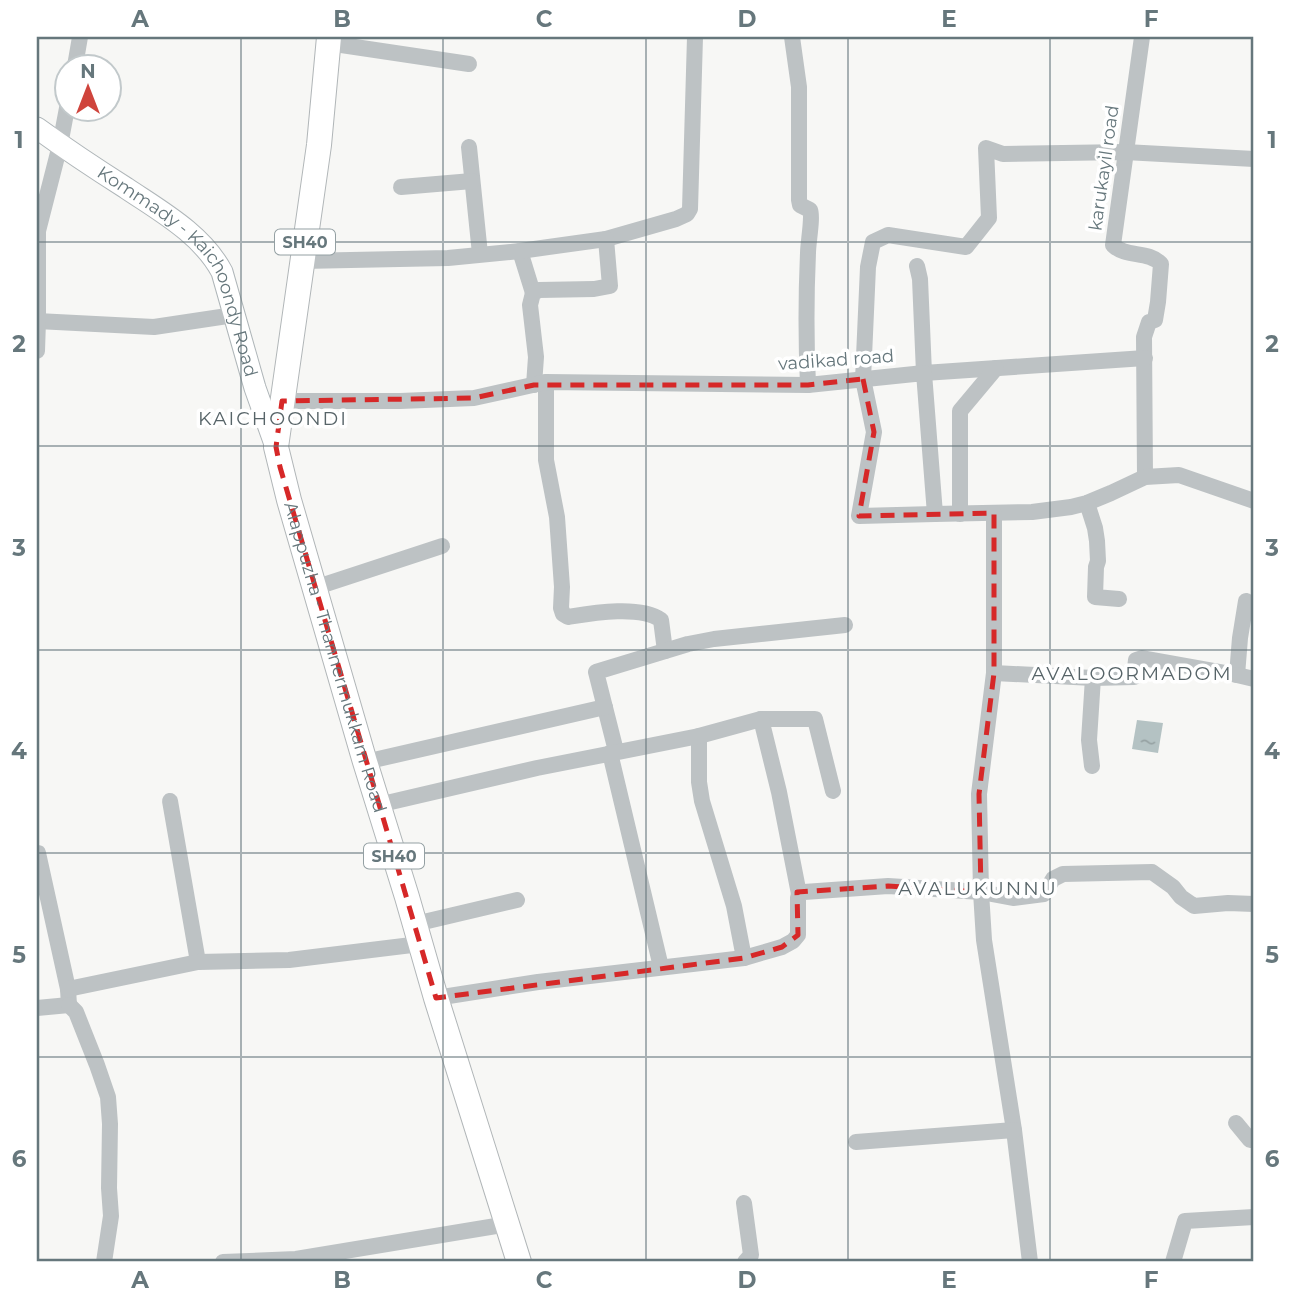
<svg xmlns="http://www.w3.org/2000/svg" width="1291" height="1299" font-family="Montserrat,sans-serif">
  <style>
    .water { fill: url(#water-ripples) }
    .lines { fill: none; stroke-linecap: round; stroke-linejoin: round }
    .secondary-casing { stroke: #afb6b9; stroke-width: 23 }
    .primary-casing { stroke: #b1b6b8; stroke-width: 26 }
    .minor { stroke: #bdc2c4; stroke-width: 16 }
    .secondary { stroke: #fff; stroke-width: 21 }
    .primary { stroke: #fff; stroke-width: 24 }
    .marked { fill: none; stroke: #d62828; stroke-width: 5; stroke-dasharray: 14 9; stroke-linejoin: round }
    .grid { fill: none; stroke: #66777c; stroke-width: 2; stroke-opacity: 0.55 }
    .labels { text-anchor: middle; stroke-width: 7; stroke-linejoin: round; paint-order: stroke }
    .shield { fill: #fff; stroke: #94a0a3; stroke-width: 2 }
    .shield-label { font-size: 16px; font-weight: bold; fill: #66777c }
    .street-label { font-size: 18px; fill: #66777c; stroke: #fff }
    .neighbourhood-label { font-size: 19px; letter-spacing: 2px; fill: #576468; stroke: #fff }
    .neatline { fill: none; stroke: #66777c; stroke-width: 2.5 }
    .grid-label { font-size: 23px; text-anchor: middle; font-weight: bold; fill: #66777c }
  </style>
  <defs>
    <pattern id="water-ripples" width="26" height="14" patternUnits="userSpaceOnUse" patternTransform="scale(1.75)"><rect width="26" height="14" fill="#b4c2c3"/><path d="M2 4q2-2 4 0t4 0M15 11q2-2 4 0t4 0" fill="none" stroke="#96a2a3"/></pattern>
  </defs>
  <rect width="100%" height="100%" fill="#f7f7f5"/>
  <polygon class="water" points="1137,720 1163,723 1158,753 1132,749"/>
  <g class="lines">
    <g class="secondary-casing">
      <g id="secondary">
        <path id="s1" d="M 37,128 C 66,149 96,169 126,188 C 160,211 202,234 222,272 L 255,388 L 276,447"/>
      </g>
    </g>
    <g class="primary-casing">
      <g id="primary">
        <path id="s2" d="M 329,37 L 319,145 L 276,447 L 289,500 L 365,762 L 407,897 L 436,998 L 519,1262"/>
      </g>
    </g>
    <g class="minor">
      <path d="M 792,37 L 799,87 L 799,200 L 800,205 L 810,210 C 813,217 808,243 808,253 C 806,297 806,341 808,385"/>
      <path d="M 1142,37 L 1113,245 C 1126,258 1148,250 1161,264 L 1158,302 L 1155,320 L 1149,322 L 1144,337 L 1145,477"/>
      <polyline points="328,43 469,64"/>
      <polyline points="75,66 80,37"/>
      <polyline points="469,147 480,254"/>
      <polyline points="401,187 472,181"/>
      <polyline points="520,251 533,293"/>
      <polyline points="302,261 448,258 520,251 606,239 676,219 687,214 690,209 695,37"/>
      <polyline points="917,266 920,279 924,373 1145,358"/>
      <polyline points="37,321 154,327 234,315"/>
      <polyline points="37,351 38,321 38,231 60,145 67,108"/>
      <path d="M 546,382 L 546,460 L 557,517 L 562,587 L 561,608 L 563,614 L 568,617 C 593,613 640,605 661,620 L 665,651"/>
      <polyline points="534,385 536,357 530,305 533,293 539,290 594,289 610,286 606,239"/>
      <polyline points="282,401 400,401 474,398 546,382 808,385 924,373 935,514 1032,512 1071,507 1087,503 1111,493 1145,477 1179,475 1254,501"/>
      <polyline points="1087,503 1095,528 1097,541 1098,561 1096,567 1095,597 1119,599"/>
      <polyline points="994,513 994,673 979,794 981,892 984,940 1014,1130 1030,1262"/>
      <polyline points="935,514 859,516 874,432 863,379 868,267 873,242 888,235 966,247 989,218 986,148 1003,154 1125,152 1254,159"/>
      <polyline points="960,514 960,411 996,368"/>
      <polyline points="314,588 442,546"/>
      <polyline points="994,673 1093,678 1134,677 1136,660 1142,658 1237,675 1240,638 1246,601"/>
      <polyline points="1237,675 1254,679"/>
      <polyline points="761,719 815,719 833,791"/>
      <polyline points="699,736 699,782 702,801 734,906 744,958"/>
      <polyline points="616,751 596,672 688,644 714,639 845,625"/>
      <polyline points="610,753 661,967"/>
      <polyline points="365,762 605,707"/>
      <polyline points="1092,766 1089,740 1093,678"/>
      <polyline points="170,801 198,962"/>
      <polyline points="378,805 537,768 699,736 761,719 779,792 799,894"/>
      <polyline points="37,853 38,853 68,989 69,1005 37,1008"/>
      <polyline points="415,924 517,900"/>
      <polyline points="68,989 198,962 289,960 420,944"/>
      <polyline points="436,998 538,982 744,958 782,947 793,941 798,935 798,898 799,894 804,892 888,886 981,892 1013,898 1044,894 1053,879 1063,874 1152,872 1173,887 1181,897 1194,906 1228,903 1254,904"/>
      <polyline points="69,1005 76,1012 97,1065 108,1097 110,1124 109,1188 111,1216 104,1262"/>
      <polyline points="1236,1123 1250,1140 1254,1140"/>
      <polyline points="856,1142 1014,1130"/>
      <polyline points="744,1203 751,1255 745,1262"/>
      <polyline points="223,1262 296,1259 508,1224"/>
      <polyline points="1173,1262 1185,1221 1254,1217"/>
    </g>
    <use href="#secondary" class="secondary"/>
    <use href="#primary" class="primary"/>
  </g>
  <path class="marked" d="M 863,379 L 874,432 L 859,516 L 994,513 L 994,673 L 979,794 L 981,892 L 888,886 L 797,892 L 798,935 L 782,947 L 744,958 L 436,998 L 280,467 L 276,447 L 282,401 L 474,398 L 534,385 L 808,385 Z"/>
  <path class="grid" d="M 241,37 L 241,1262M 443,37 L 443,1262M 646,37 L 646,1262M 848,37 L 848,1262M 1050,37 L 1050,1262M 37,242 L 1254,242M 37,446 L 1254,446M 37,650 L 1254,650M 37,853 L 1254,853M 37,1057 L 1254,1057"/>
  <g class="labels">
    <g class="shield">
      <rect x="275" y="229.5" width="60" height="25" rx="5"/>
      <rect x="364" y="843.5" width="60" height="25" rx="5"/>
    </g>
    <g class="shield-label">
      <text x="305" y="248">SH40</text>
      <text x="394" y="862">SH40</text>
    </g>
    <g class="street-label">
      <text transform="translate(1104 168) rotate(-82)" y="6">karukayil road</text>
      <text dy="6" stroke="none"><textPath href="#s1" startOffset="210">Kommady - Kaichoondy Road</textPath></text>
      <text transform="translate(836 360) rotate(-4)" y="6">vadikad road</text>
      <text dy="6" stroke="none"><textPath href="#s2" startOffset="632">Alappuzha - Thannermukkam Road</textPath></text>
    </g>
    <g class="neighbourhood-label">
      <text x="273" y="425">KAICHOONDI</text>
      <text x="1132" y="680">AVALOORMADOM</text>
      <text x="978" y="895">AVALUKUNNU</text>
    </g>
  </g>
  <rect width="1291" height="1299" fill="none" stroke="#ffffff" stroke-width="77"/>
  <g transform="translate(88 88)"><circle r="33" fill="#ffffff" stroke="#c2c9cb" stroke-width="2"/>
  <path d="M0-5L12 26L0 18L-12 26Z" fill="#cf443c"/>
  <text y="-10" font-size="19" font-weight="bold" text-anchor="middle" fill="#66777c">N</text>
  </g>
  <rect x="38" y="38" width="1214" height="1222" class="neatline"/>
  <g class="grid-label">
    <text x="140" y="27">A</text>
    <text x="342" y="27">B</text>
    <text x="544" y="27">C</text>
    <text x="747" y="27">D</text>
    <text x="949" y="27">E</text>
    <text x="1151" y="27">F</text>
    <text x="19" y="148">1</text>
    <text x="1272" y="148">1</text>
    <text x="19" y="352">2</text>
    <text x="1272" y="352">2</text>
    <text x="19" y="556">3</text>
    <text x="1272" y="556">3</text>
    <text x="19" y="759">4</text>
    <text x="1272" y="759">4</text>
    <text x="19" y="963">5</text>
    <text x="1272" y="963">5</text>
    <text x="19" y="1167">6</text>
    <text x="1272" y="1167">6</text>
    <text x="140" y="1288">A</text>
    <text x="342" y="1288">B</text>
    <text x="544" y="1288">C</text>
    <text x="747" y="1288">D</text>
    <text x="949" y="1288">E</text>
    <text x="1151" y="1288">F</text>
  </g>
</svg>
